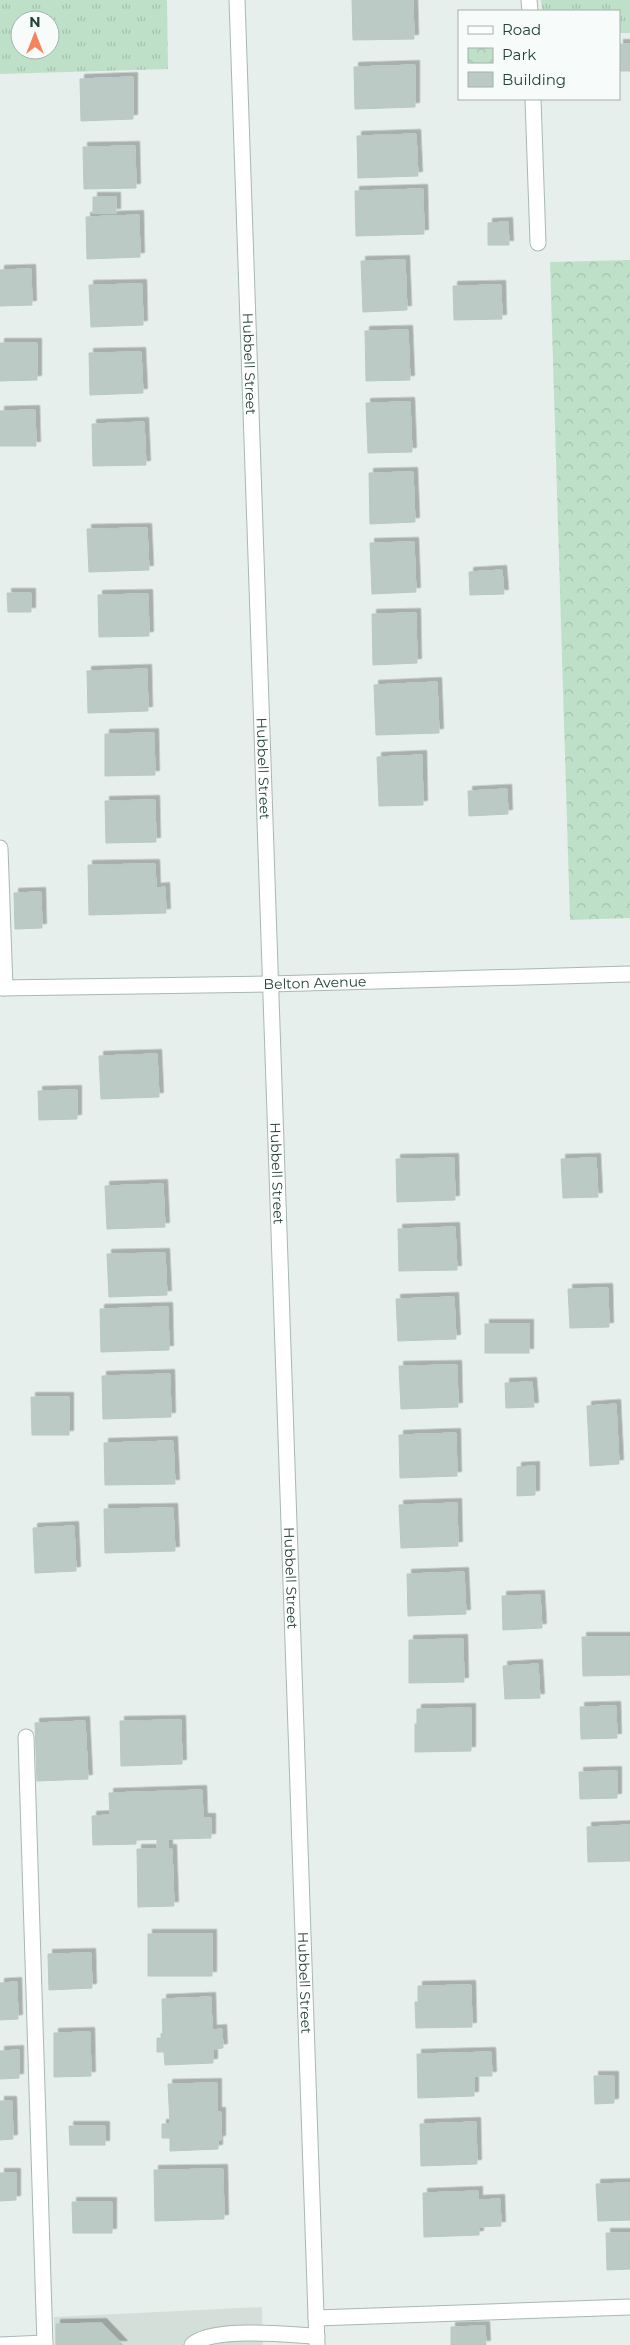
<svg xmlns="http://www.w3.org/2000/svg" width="630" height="2345" font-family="Montserrat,sans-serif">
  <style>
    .built { fill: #d4dfda }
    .grass { fill: url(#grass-tufts); fill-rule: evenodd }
    .park { fill: url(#park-crowns) }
    .building { fill: #bbcac4; stroke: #b8c9c2; filter: url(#shadow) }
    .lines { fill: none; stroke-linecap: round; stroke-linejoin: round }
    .service-casing { stroke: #a8b8b2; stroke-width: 17 }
    .minor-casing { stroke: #a8b8b2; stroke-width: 17 }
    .tertiary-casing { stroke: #a8b8b2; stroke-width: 17 }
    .service { stroke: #fff; stroke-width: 15 }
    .minor { stroke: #fff; stroke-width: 15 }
    .tertiary { stroke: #fff; stroke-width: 15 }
    .labels { text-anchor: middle; stroke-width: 4; stroke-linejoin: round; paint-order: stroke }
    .street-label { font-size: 14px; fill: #24423a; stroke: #f7fbf9 }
  </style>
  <defs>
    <pattern id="grass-tufts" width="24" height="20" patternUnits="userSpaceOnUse" patternTransform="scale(1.25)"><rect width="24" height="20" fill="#bfe0c8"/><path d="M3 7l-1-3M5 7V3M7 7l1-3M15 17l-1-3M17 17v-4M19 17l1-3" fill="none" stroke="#a4c1ad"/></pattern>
    <pattern id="park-crowns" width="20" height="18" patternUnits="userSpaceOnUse" patternTransform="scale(1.25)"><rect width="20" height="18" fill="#bfe0c8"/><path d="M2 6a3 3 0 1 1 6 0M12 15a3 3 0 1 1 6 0" fill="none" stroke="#a4c1ad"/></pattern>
    <filter id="shadow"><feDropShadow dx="4.5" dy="-4.5" stdDeviation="0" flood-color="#0004"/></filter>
  </defs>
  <rect width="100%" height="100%" fill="#e6efeb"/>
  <polygon class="built" points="262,2307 263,2345 55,2345 54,2317"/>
  <g class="grass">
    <path d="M 0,0 L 167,0 L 168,69 L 0,74 ZM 20,20 L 50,20 L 50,50 L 20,50 Z"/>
    <polygon points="541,0 630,0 630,33 619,33 619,11 542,11"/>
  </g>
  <polygon class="park" points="630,260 630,918 570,920 550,262"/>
  <g class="building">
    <polygon points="352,0 413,0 414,39 353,40"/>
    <rect x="619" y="44" width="11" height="27"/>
    <polygon points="415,65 415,107 355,109 354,67"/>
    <polygon points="133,77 133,119 81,121 80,79"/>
    <polygon points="416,134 418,176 358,178 357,136"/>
    <polygon points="135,146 136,188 84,189 83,147"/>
    <polygon points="423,189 424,234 356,236 355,191"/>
    <rect x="93" y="197" width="23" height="16"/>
    <polygon points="139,215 140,257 87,259 86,217"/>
    <polygon points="508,222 509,245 488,245 488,223"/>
    <polygon points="405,260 407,310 363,312 361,261"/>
    <polygon points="31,269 32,305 0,306 0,270"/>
    <polygon points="142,284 143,325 91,327 89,285"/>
    <polygon points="501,285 502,319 454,320 453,286"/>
    <polygon points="408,330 410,380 366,381 365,331"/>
    <polygon points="0,343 37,343 37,380 0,381"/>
    <polygon points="141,352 143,393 90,395 89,353"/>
    <polygon points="410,402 412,452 368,453 366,403"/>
    <polygon points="35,410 36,446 0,446 0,411"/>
    <polygon points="144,422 146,465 93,466 92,424"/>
    <polygon points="413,472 415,522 370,524 369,473"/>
    <polygon points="147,528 149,570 89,572 87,529"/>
    <polygon points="414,542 416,592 372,594 370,543"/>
    <polygon points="502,570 504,594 470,595 469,572"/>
    <polygon points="7,593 31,593 31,612 8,612"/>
    <polygon points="148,594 149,636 99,637 98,595"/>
    <polygon points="416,613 417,663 373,665 372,614"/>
    <polygon points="147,669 148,711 88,713 87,671"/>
    <polygon points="437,682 439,733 376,735 374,685"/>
    <polygon points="154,733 155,775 105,776 105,734"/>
    <polygon points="422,755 423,805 379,806 377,757"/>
    <polygon points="507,789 508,814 469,816 468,791"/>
    <polygon points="155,800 156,842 106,843 105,801"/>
    <polygon points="155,864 156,888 165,887 166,913 89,915 88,865"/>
    <polygon points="41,892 42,928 15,929 14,893"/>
    <polygon points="157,1054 159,1097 101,1099 99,1056"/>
    <polygon points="77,1090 77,1119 39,1120 38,1091"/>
    <polygon points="454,1158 455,1200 397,1202 396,1159"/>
    <polygon points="596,1158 598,1197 563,1198 561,1159"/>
    <polygon points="163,1184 165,1227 107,1229 105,1186"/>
    <polygon points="455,1227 457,1270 399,1271 398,1229"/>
    <polygon points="165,1253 167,1295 109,1297 107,1254"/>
    <polygon points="608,1288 609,1327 570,1328 568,1289"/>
    <polygon points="454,1297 456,1339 398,1341 396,1299"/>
    <polygon points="168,1307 169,1350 101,1352 100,1309"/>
    <rect x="485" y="1324" width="44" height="29"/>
    <polygon points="457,1365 458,1407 401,1409 399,1366"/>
    <polygon points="170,1374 171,1417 103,1419 102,1376"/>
    <polygon points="532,1382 534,1407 506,1408 505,1383"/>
    <polygon points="31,1397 69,1397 69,1435 32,1435"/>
    <polygon points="616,1404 619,1464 590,1466 587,1406"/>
    <polygon points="456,1433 457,1476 400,1478 399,1435"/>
    <polygon points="173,1441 175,1484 105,1485 104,1443"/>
    <polygon points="535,1466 535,1495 517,1496 517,1467"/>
    <polygon points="457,1503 458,1546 401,1548 399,1505"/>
    <polygon points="173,1508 175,1551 105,1553 104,1509"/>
    <polygon points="74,1526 76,1571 35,1573 33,1528"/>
    <polygon points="464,1572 466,1614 408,1616 407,1574"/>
    <polygon points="540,1595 542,1628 503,1630 502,1596"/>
    <polygon points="582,1637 630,1637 630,1675 583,1676"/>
    <polygon points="463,1639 464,1682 409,1683 409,1640"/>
    <polygon points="538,1664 540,1698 505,1699 503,1666"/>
    <polygon points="616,1706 617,1738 581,1739 580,1707"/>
    <polygon points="471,1708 471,1751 415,1752 415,1724 417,1724 417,1709"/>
    <polygon points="181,1720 182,1764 121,1766 120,1721"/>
    <polygon points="85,1721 88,1779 37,1781 35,1723"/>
    <polygon points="617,1771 617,1798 580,1799 579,1772"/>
    <polygon points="202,1790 203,1818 211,1818 211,1838 136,1840 136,1844 93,1845 92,1816 110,1815 109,1793"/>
    <polygon points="630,1825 630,1861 588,1862 587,1827"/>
    <polygon points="157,1840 168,1840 168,1849 172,1849 174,1906 138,1907 137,1849 157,1849"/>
    <rect x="148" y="1934" width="64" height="42"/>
    <polygon points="91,1953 92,1988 49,1990 48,1954"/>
    <polygon points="17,1982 18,2019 0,2020 0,1983"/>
    <polygon points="471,1985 472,2027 416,2028 415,2002 418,2002 418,1986"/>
    <polygon points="211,1997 212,2030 222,2029 223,2048 213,2049 213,2063 165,2065 164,2052 157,2052 157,2038 163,2038 162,1999"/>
    <polygon points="90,2032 91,2076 54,2077 54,2033"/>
    <polygon points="19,2050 19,2078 0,2079 0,2051"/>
    <polygon points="491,2052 492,2076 474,2076 474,2096 418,2098 417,2054"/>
    <polygon points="594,2076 614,2076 614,2103 595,2104"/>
    <polygon points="217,2083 217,2112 221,2112 221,2140 218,2140 218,2149 170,2151 170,2138 162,2138 162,2124 170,2124 168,2084"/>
    <polygon points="0,2101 12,2101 13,2139 0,2140"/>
    <polygon points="476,2122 477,2164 421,2166 420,2124"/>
    <polygon points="69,2126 105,2126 105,2145 70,2145"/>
    <polygon points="223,2169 224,2219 155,2221 154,2170"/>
    <polygon points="0,2173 16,2173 16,2200 0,2201"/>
    <polygon points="630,2183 630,2220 598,2221 596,2184"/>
    <polygon points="478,2191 478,2200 500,2199 501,2226 479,2227 479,2235 424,2237 423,2193"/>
    <polygon points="72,2202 112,2202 112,2233 73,2233"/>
    <polygon points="606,2233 630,2233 630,2269 607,2270"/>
    <polygon points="102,2323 123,2345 56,2345 56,2324"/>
    <polygon points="485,2326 486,2345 451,2345 451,2327"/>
  </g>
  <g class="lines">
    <g class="service-casing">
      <g id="service">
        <polyline points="529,0 530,11"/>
        <polyline points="533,99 538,243"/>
        <polyline points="0,848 5,988"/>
        <polyline points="26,1737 45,2345"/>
        <polyline points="316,2318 630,2307"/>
        <polyline points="0,2345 45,2343"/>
        <path d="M 192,2345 C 212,2326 288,2335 317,2336"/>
      </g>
    </g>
    <g class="minor-casing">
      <g id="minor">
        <path id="s1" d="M 0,988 L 270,984 L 630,974"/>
      </g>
    </g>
    <g class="tertiary-casing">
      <g id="tertiary">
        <path id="s2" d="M 237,0 L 317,2345"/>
      </g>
    </g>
    <use href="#service" class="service"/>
    <use href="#minor" class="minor"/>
    <use href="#tertiary" class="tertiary"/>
  </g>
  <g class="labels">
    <g class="street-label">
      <text dy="5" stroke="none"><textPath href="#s2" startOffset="364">Hubbell Street</textPath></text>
      <text dy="5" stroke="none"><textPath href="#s2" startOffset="769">Hubbell Street</textPath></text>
      <text dy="5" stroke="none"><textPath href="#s1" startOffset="315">Belton Avenue</textPath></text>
      <text dy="5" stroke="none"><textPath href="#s2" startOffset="1174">Hubbell Street</textPath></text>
      <text dy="5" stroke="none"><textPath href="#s2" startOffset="1579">Hubbell Street</textPath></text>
      <text dy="5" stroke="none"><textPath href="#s2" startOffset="1984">Hubbell Street</textPath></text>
    </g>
  </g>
  <rect x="458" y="10" width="162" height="90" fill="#f7fbf9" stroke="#a3b1ad"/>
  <rect x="468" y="26" width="25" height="8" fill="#ffffff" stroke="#a3b1ad"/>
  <text x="502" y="35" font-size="15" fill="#24423a">Road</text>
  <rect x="468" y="48" width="25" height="15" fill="url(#park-crowns)" stroke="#a3b1ad"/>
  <text x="502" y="60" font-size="15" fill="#24423a">Park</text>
  <rect x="468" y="72" width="25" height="15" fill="#bbcac4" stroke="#a3b1ad"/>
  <text x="502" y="85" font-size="15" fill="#24423a">Building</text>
  <g transform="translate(35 35)"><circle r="24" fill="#f7fbf9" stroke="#a3b1ad"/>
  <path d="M0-4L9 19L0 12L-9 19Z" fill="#f4845f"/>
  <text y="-8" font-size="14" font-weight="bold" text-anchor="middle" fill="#24423a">N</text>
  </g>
</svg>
